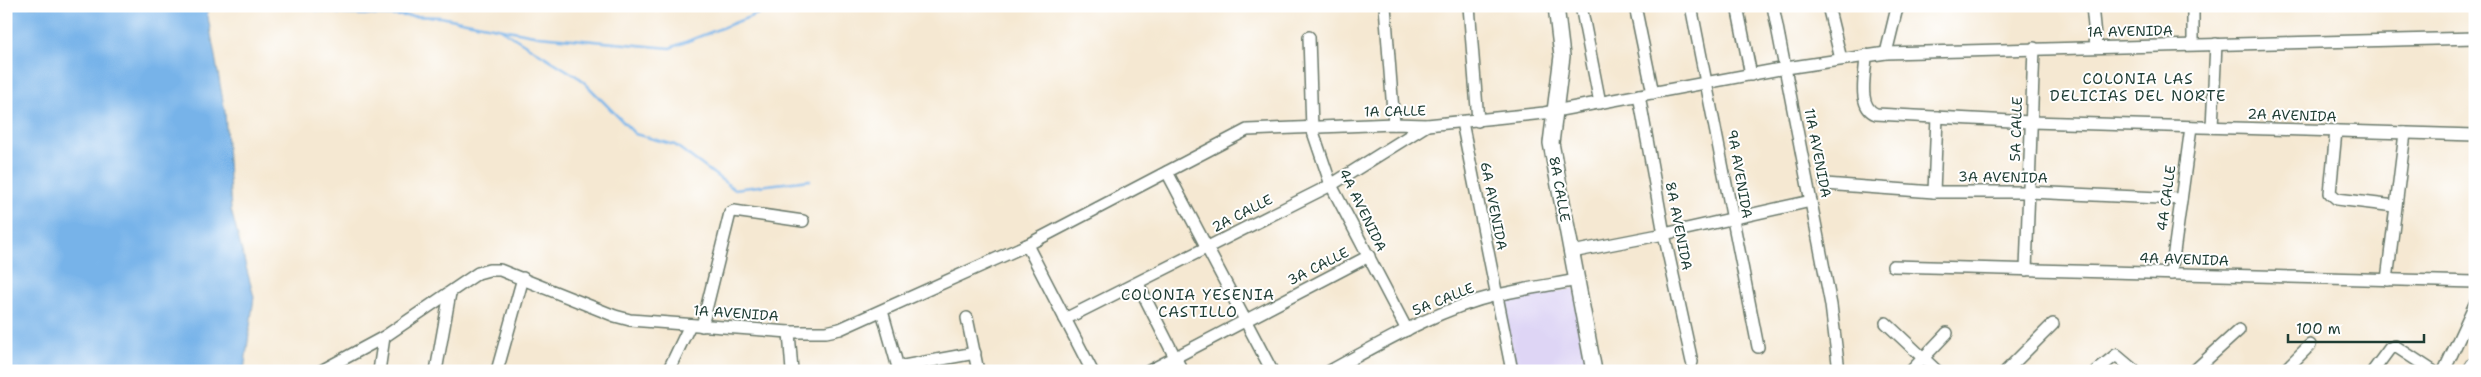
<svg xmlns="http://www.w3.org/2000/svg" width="2481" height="377" font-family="'Shantell Sans',sans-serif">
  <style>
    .built { fill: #ded5f5 }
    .water { fill: #77b3e9; stroke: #4b788e }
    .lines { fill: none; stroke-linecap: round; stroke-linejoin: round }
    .stream { stroke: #77b3e9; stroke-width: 2.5 }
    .street-casing { stroke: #6a796b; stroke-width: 14 }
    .secondary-casing { stroke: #6a796b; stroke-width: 18 }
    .primary-casing { stroke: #6a796b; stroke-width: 20 }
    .street { stroke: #fff; stroke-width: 11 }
    .secondary { stroke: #fff; stroke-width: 15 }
    .primary { stroke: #fff; stroke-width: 18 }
    .labels { text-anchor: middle; stroke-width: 4; stroke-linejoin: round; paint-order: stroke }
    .street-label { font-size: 14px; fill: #1f3d34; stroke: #fff }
    .neighbourhood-label { font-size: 15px; letter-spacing: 1px; fill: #1f3d34; stroke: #fff }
  </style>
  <rect width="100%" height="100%" fill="#fff"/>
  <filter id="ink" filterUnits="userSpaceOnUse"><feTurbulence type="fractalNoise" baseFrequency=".02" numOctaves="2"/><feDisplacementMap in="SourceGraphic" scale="10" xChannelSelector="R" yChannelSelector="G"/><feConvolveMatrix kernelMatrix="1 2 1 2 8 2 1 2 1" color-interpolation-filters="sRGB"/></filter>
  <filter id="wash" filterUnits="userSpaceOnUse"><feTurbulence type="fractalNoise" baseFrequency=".0096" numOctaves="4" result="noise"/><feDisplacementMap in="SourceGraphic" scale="20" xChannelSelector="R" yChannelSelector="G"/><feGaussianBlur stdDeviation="1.12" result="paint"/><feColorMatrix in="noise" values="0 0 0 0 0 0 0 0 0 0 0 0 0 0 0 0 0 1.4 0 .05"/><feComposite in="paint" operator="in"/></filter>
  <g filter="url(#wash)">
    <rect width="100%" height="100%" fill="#f5e8d2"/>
    <polygon class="built" points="1575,288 1589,371 1516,371 1502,301"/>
    <polygon class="water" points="6,6 206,6 225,112 231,210 254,297 244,371 6,371"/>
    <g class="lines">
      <g class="stream">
        <polyline points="289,6 344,14 440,17 539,36 670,48 778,6"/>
        <polyline points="500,29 581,79 635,134 675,145 734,189 810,180"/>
        <polyline points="1409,371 1409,370"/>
      </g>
    </g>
  </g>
  <g filter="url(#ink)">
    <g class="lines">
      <g class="street-casing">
        <g id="street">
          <polyline points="1385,6 1394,124"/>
          <polyline points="1469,6 1478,121"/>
          <polyline points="1581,6 1600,103"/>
          <polyline points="1635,6 1653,93"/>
          <polyline points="1691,6 1758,347"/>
          <polyline points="1737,6 1751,75"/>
          <polyline points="1773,6 1831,305 1839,371"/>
          <polyline points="1828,6 1841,59"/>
          <polyline points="2092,6 2096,46"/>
          <polyline points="1309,37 1312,129 1331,185 1407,330"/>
          <polyline points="2193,44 2193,6"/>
          <polyline points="1886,53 1896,12 1899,6"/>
          <path d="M 1866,55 C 1866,72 1856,107 1876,114 L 2031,122 L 2475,135"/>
          <polyline points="1639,95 1664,234 1692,362"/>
          <polyline points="1462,122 1512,371"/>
          <polyline points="2212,127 2216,44"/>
          <polyline points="2336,131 2330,193 2337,199 2395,206"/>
          <polyline points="1167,172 1272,371"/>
          <polyline points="1825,184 1934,192 2029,192 2181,199"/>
          <polyline points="1934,192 1937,117"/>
          <polyline points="1027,245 1092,371"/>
          <polyline points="1572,252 1664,234 1811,201"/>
          <polyline points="1893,266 2475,282"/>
          <polyline points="2026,270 2034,48"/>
          <polyline points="2171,274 2191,127"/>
          <polyline points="2387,280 2405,133"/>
          <polyline points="1138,284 1182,371"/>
          <polyline points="882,311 899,371"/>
          <polyline points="967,318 978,371"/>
          <polyline points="1065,319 1331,185 1427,125"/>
          <polyline points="1886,323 1937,371"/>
          <polyline points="702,326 730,213 734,211 803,221"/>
          <polyline points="789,332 792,371"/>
          <polyline points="898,367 975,353"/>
          <polyline points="321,371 384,337 478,273 489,270 500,270 615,316 630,320 789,332 826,332 840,329 1027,245 1247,130 1394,124 1427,125 1544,113 1786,68 1886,53 2475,38"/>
          <polyline points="379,371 384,337"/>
          <polyline points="436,371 450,293"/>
          <polyline points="497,371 523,278"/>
          <polyline points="668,371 690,325"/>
          <polyline points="1149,371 1369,256"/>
          <path d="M 1330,371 C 1383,342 1438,309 1497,295 C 1523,289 1550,285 1577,280"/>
          <polyline points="1911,371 1947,333"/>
          <polyline points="2006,371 2053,324"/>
          <polyline points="2096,371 2116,355 2135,371"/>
          <polyline points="2194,371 2239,330"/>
          <polyline points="2284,371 2310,345"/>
          <polyline points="2373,371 2390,348 2395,346 2433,371"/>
          <polyline points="2444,371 2475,304"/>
        </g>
      </g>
      <g class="secondary-casing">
        <polyline id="secondary" points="1556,6 1562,56 1551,143 1594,371"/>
      </g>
      <g class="primary-casing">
        <polyline id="primary" points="2472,371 2475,366"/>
      </g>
      <use href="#street" class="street"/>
      <use href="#secondary" class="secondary"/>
      <use href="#primary" class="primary"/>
    </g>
  </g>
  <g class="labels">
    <g class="street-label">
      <text transform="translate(2130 31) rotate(-1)" y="5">1A AVENIDA</text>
      <text transform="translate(1395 111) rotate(-1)" y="5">1A CALLE</text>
      <text transform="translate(2292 115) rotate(2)" y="5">2A AVENIDA</text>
      <text transform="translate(2016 129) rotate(-88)" y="5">5A CALLE</text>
      <text transform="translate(1818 153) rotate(79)" y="5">11A AVENIDA</text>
      <text transform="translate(1740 174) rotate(80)" y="5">9A AVENIDA</text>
      <text transform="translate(2003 177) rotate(1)" y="5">3A AVENIDA</text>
      <text transform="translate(1560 189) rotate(80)" y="5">8A CALLE</text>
      <text transform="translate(2166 198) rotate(-82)" y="5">4A CALLE</text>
      <text transform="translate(1494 206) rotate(79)" y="5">6A AVENIDA</text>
      <text transform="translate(1363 210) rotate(64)" y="5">4A AVENIDA</text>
      <text transform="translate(1242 213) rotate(-27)" y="5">2A CALLE</text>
      <text transform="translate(1679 226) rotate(79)" y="5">8A AVENIDA</text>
      <text transform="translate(2184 259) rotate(2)" y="5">4A AVENIDA</text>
      <text transform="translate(1318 266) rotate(-27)" y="5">3A CALLE</text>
      <text transform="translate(1443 299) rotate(-22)" y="5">5A CALLE</text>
      <text transform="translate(736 313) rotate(4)" y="5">1A AVENIDA</text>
    </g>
    <g class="neighbourhood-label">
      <text x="2138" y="84">COLONIA LAS<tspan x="2138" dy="17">DELICIAS DEL NORTE</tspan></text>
      <text x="1198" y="300">COLONIA YESENIA<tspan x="1198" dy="17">CASTILLO</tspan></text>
    </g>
  </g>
  <rect width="2481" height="377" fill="none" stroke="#fff" stroke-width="25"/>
  <path d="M2288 334v8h136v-8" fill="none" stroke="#1f3d34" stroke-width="2.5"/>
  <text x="2296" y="334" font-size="15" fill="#1f3d34" stroke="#ffffff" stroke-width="4" paint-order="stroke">100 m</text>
</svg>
